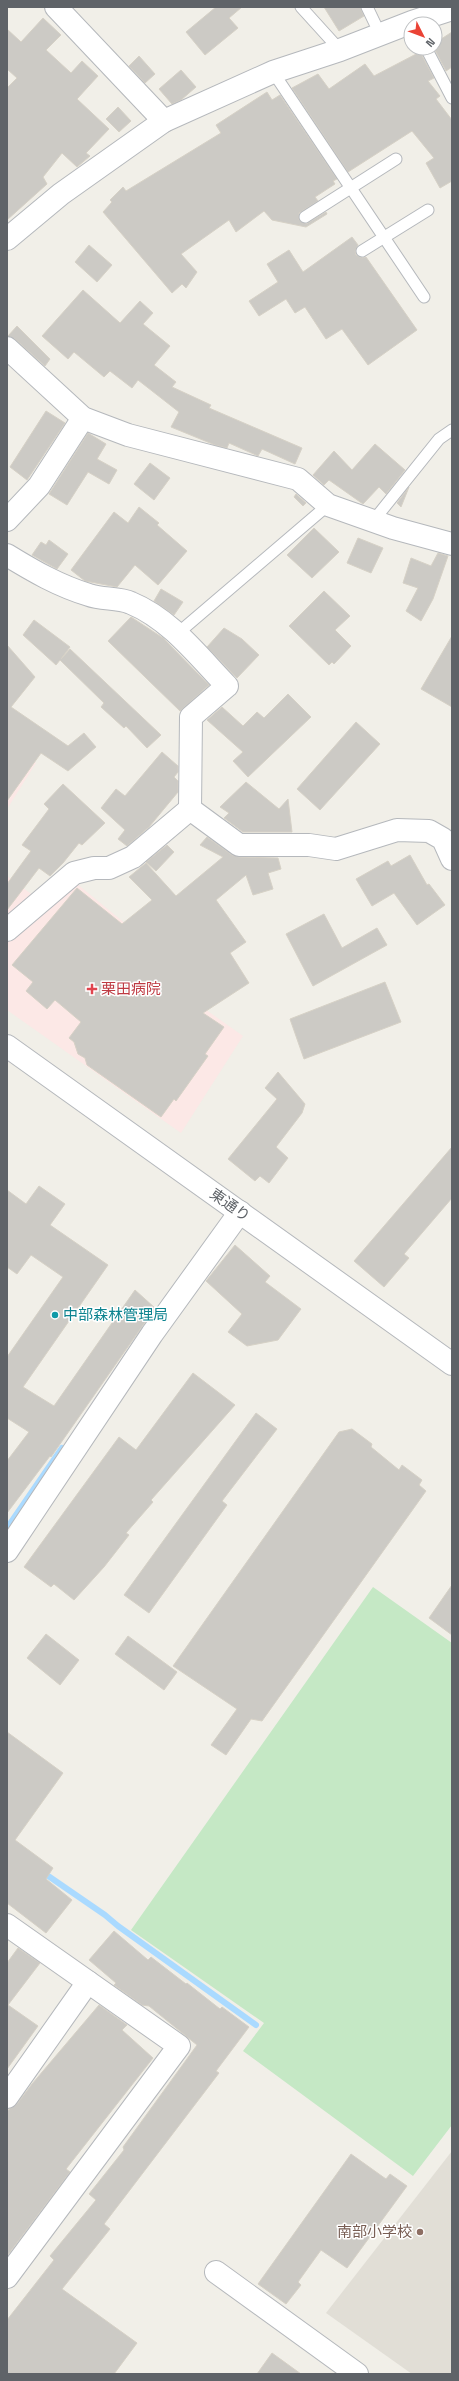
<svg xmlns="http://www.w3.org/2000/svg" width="459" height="2381" font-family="'Space Grotesk','Noto Sans JP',sans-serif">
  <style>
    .education { fill: #e1ded6 }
    .medical { fill: #fce8e6 }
    .green { fill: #c5e8c5 }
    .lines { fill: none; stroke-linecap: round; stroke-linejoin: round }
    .stream { stroke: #aadaff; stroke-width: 6 }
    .building { fill: #cccac5; stroke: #d6d1c6 }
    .service-casing { stroke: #b5b8bc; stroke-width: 13 }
    .minor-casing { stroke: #b5b8bc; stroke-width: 24 }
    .tertiary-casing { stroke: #b5b8bc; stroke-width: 24 }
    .service { stroke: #fff; stroke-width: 11 }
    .minor { stroke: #fff; stroke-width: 22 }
    .tertiary { stroke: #fff; stroke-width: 22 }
    .health-dot { fill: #e0444e; stroke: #fff; stroke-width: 1.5 }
    .culture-dot { fill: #0f9aa8; stroke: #fff; stroke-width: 1.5 }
    .education-dot { fill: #8d6e63; stroke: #fff; stroke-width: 1.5 }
    .labels { text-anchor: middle; stroke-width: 3; stroke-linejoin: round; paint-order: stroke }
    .health-label { font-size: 15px; fill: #be3a42; stroke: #fff; text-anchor: start }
    .street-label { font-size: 15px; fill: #5f6368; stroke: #fff }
    .culture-label { font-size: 15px; fill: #0d838f; stroke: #fff; text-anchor: start }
    .education-label { font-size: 15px; fill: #785e54; stroke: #fff; text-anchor: end }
  </style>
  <rect width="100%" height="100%" fill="#f1efe8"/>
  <polygon class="education" points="452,2151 452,2374 412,2374 326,2313"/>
  <g class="medical">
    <polygon points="7,743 36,763 7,809"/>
    <polygon points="7,876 34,896 76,883 132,929 147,968 243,1036 181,1133 7,1010"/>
  </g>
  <polygon class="green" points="373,1587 452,1643 452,2125 413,2176 243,2051 264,2023 131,1930"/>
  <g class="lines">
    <g class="stream">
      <polyline points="7,1528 62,1448"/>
      <polyline points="41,1871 105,1915 118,1926 256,2025"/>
    </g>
  </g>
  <g class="building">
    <polygon points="216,7 242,7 229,18 238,28 205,55 186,32"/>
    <polygon points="324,7 360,7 364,16 339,31"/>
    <polygon points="43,18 61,35 46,50 71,73 82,61 98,76 77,99 109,129 86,153 90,156 77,167 62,153 43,177 47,184 7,220 7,88 17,78 7,69 7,29 21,42"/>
    <polygon points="452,32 452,67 446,71 434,48 435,43"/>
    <polygon points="420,52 434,78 428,81 440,96 436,99 452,120 452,181 440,188 426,163 434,158 412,131 348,172 292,88 318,74 329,89 365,64 374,76"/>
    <polygon points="139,56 155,74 145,83 129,66"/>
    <polygon points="181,70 196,87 181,100 172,104 159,89"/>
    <polygon points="267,92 272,100 280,95 337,179 333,181 335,184 315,197 318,201 299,213 299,220 306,224 326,212 327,214 306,227 272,220 264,211 236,232 229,220 181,254 197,272 186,288 182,284 172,293 103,212 112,202 110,200 123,187 126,191 221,133 216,125"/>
    <polygon points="118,107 131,121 119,132 106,119"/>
    <polygon points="352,237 358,245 355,251 356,255 362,258 366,257 417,330 368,365 342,329 326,339 305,307 295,313 286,299 259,316 249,301 278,282 267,264 289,250 303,272"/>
    <polygon points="89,245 112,265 97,282 75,262"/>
    <polygon points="83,290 120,323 140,301 153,313 143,324 170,346 154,365 176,382 172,387 211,405 209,408 302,448 295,464 262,449 258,456 229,443 227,448 215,445 171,427 179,412 138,380 132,388 110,371 104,377 74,352 68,359 42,336"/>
    <polygon points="17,326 50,359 45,366 15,339 8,336"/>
    <polygon points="46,411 65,423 27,480 10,467"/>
    <polygon points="88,433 106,444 97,459 117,470 109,484 88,472 67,505 49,494"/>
    <polygon points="375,444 405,470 386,494 379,487 363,504 329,480 324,485 313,475 334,451 352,470"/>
    <polygon points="150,463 170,478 154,500 134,484"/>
    <polygon points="409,487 401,507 397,503"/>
    <polygon points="296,494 306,503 303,506 294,497"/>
    <polygon points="139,507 159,523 157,525 187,551 158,585 135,565 117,587 85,581 71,570 114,512 128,523"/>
    <polygon points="314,528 339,552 312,578 287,555"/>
    <polygon points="358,538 383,548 371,573 347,563"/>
    <polygon points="49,540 68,554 57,569 32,555 41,542 46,545"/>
    <polygon points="438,553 448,556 433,599 421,621 406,611 418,588 403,583 411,558 431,566"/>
    <polygon points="161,589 183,602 174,615 154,601"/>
    <polygon points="324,591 350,616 335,630 351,646 334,664 332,662 329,665 289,626"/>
    <polygon points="131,617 163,638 209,685 180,711 108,641"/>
    <polygon points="34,620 70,647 61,659 70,649 161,735 147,748 126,726 124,728 101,707 104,703 60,660 56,665 23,635"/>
    <polygon points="224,628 242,639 259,655 237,678 207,647"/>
    <polygon points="452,636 452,707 421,689"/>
    <polygon points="7,645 35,677 11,707 68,746 84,733 96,747 68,771 41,753 7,801"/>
    <polygon points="288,694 311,717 248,777 233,761 243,752 207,720 222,707 243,726 257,712 264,718"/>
    <polygon points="356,722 380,744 320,810 297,789"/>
    <polygon points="162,752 178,766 178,772 174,777 178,781 178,792 149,827 127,846 118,839 125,830 101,808 116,789 125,796"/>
    <polygon points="246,782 279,809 288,799 292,832 243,832 224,818 229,813 220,807"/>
    <polygon points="63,784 105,823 82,845 79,843 63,863 50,876 39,868 7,910 7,884 31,851 22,845 49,809 44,804"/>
    <polygon points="207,837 232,855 239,857 278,858 281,869 268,873 273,889 253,895 246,875 216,900 246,942 230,953 249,983 203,1013 224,1027 205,1054 208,1056 176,1101 174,1099 161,1117 87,1065 85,1058 78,1054 74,1042 69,1038 81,1022 55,1000 47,1009 26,991 33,982 12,965 77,888 122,924 152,900 129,877 146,863 176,896 223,857 200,845"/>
    <polygon points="167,845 174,852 156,871 146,862"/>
    <polygon points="410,855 427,885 429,884 445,905 417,925 394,893 372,906 356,879 388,861 391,866"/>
    <polygon points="324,914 342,948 377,928 387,945 313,986 286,934"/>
    <polygon points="385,982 401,1022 304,1059 290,1019"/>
    <polygon points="278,1072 305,1104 302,1113 276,1147 288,1158 269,1183 260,1176 255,1181 228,1159 277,1099 265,1088"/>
    <polygon points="452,1147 452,1198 404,1254 409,1258 384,1287 354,1261"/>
    <polygon points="39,1186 65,1204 50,1225 108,1265 23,1387 54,1406 135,1290 155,1308 51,1457 50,1456 7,1513 7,1461 29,1432 7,1418 7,1357 63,1277 31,1255 17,1274 7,1267 7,1190 26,1204"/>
    <polygon points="235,1245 270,1276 265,1282 301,1309 278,1340 247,1346 228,1332 242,1314 206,1281"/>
    <polygon points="193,1373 235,1405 151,1500 153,1502 126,1533 129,1535 104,1567 74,1600 54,1584 51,1587 24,1567 119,1437 136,1450"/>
    <polygon points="256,1413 277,1429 222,1501 227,1505 149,1613 124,1595"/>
    <polygon points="352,1429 372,1444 371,1447 399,1470 402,1465 422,1480 419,1485 426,1491 262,1721 251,1719 226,1755 211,1745 237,1709 173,1666 339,1432"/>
    <polygon points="452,1585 452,1635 429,1618"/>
    <polygon points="46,1634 79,1660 60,1685 27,1658"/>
    <polygon points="128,1636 177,1672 164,1690 115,1654"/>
    <polygon points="7,1732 63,1773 15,1840 53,1868 46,1879 72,1900 46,1933 7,1903"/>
    <polygon points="114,1931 148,1960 151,1957 186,1984 187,1983 220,2009 222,2007 249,2027 216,2071 219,2073 104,2224 110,2229 62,2289 137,2343 114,2374 7,2374 7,2320 54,2260 50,2256 96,2200 89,2194 124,2150 123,2147 197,2045 149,2006 142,2005 114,1985 116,1983 89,1960"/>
    <polygon points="18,1948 40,1963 8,2005 38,2026 7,2069 7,1963"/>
    <polygon points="99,2005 127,2025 122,2030 153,2058 66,2169 70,2172 7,2256 7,2111 17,2104 32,2084"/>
    <polygon points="351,2154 386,2179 390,2174 407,2186 347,2268 321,2250 298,2282 301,2285 286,2304 258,2284"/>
    <polygon points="272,2353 301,2374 257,2374"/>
  </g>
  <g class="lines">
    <g class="service-casing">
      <g id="service">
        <polyline points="301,7 340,50"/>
        <polyline points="367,7 380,34"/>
        <polyline points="426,48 452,98"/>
        <polyline points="273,72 424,297"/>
        <polyline points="305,217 396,159"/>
        <polyline points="362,251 428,210"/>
        <polyline points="374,520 439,439 452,430"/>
        <polyline points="177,634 328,505"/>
      </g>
    </g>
    <g class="minor-casing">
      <g id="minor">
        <polyline points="56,7 164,121"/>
        <polyline points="7,239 61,194 164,121 273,72 340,50 412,22 452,9"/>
        <polyline points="7,348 83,418 128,435 298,479 328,505 393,528 452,544"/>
        <polyline points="7,520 39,486 83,418"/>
        <path d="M 7,555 C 33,571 59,586 89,595 C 102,600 118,597 131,603 C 170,619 198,656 227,686 L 191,717 L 190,809"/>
        <polyline points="7,930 74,873 94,868 109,868 133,857 190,809 239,845 309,845 336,849 397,830 429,831 443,839 452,859"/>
        <polyline points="7,1551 152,1334 240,1212"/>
        <polyline points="7,1925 179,2046 7,2277"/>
        <polyline points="7,2097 88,1982"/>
        <polyline points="216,2272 357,2374"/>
      </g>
    </g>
    <g class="tertiary-casing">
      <polyline id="tertiary" points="7,1046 452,1364"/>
    </g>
    <use href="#service" class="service"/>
    <use href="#minor" class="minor"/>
    <use href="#tertiary" class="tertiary"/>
  </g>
  <path class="health-dot" d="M90 983h4v4h4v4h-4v4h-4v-4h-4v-4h4z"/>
  <circle class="culture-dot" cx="55" cy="1315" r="4"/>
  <circle class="education-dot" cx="420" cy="2232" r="4"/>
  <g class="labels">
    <g class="health-label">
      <text x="101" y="994">栗田病院</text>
    </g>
    <g class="street-label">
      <text transform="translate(230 1205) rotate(35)" y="5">東通り</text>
    </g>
    <g class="culture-label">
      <text x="63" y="1320">中部森林管理局</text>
    </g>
    <g class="education-label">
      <text x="412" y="2237">南部小学校</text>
    </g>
  </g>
  <rect width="459" height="2381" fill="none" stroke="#5f6368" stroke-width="16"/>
  <g transform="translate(423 36) rotate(132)"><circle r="19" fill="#ffffff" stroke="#bfc1c3"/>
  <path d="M0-3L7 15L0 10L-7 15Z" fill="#ea4335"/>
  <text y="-6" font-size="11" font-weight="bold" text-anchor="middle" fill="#5f6368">N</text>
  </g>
</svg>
